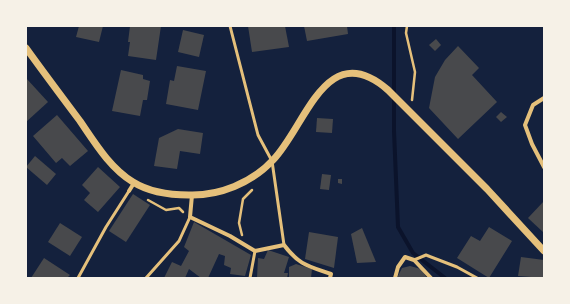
<svg xmlns="http://www.w3.org/2000/svg" width="570" height="304" font-family="Montserrat,sans-serif">
  <style>
    .lines { fill: none; stroke-linecap: round; stroke-linejoin: round }
    .stream { stroke: #0b132b; stroke-width: 4 }
    .building { fill: #48494c }
    .path { stroke: #e5c07b; stroke-width: 2.5 }
    .service { stroke: #e5c07b; stroke-width: 3 }
    .minor { stroke: #e5c07b; stroke-width: 4 }
    .tertiary { stroke: #e5c07b; stroke-width: 7 }
  </style>
  <rect width="100%" height="100%" fill="#14213d"/>
  <g class="lines">
    <polyline class="stream" points="394,26 394,131 398,227 413,253 445,278"/>
  </g>
  <g class="building">
    <polygon points="79,26 103,26 99,42 76,37"/>
    <polygon points="130,26 161,26 156,60 128,56 130,42 128,42"/>
    <polygon points="248,26 285,26 289,47 252,52"/>
    <polygon points="304,26 347,26 348,34 307,41"/>
    <polygon points="183,30 204,35 199,57 178,52"/>
    <polygon points="436,39 441,45 435,51 429,45"/>
    <polygon points="458,46 479,68 472,75 497,102 458,139 429,108 435,77 445,60"/>
    <polygon points="177,66 206,71 198,110 166,104 170,80 174,81"/>
    <polygon points="121,70 143,75 143,79 150,81 147,100 143,100 140,116 112,111"/>
    <polygon points="26,78 48,102 26,122"/>
    <polygon points="501,112 507,117 501,122 496,117"/>
    <polygon points="57,115 88,151 70,166 62,158 56,163 33,136"/>
    <polygon points="317,118 333,119 332,133 316,132"/>
    <polygon points="178,129 203,133 200,154 180,151 177,169 154,166 159,138"/>
    <polygon points="35,156 56,174 47,185 26,167"/>
    <polygon points="98,167 120,187 98,212 84,200 90,193 82,185"/>
    <polygon points="322,174 331,175 329,190 320,189"/>
    <polygon points="338,179 342,179 342,184 338,183"/>
    <polygon points="133,194 150,205 126,242 109,231"/>
    <polygon points="544,201 544,233 528,218"/>
    <polygon points="194,222 251,255 245,276 230,274 231,268 224,265 225,256 219,254 208,278 201,278 189,269 185,278 164,278 172,262 181,266 189,251 184,247"/>
    <polygon points="60,223 82,237 70,256 48,242"/>
    <polygon points="489,227 512,241 489,278 457,258 471,236 480,241"/>
    <polygon points="362,228 376,262 357,263 351,234"/>
    <polygon points="309,232 338,237 334,268 305,259"/>
    <polygon points="268,250 289,257 284,273 288,273 287,278 257,278 258,258 264,259"/>
    <polygon points="521,257 544,260 544,278 518,276"/>
    <polygon points="44,258 70,275 67,278 31,278"/>
    <polygon points="296,264 312,269 311,278 289,278 289,267"/>
    <polygon points="410,266 421,269 427,278 397,278 402,268"/>
  </g>
  <g class="lines">
    <g class="path">
      <polyline points="407,26 406,33 415,72 412,100"/>
      <polyline points="148,200 166,210 179,208 183,212"/>
      <polyline points="242,235 239,223 243,199 252,190"/>
    </g>
    <g class="service">
      <polyline points="230,26 258,135 272,161 284,245"/>
      <polyline points="414,260 426,255 457,267 477,278"/>
      <polyline points="78,278 106,227 129,191"/>
      <polyline points="146,278 179,241 190,217"/>
      <polyline points="250,278 255,251"/>
    </g>
    <g class="minor">
      <polyline points="544,98 533,105 525,125 532,144 544,167"/>
      <polyline points="129,191 134,183"/>
      <path d="M 192,195 L 190,217 L 230,236 L 255,251 L 284,245 C 299,265 308,266 331,274 L 330,278"/>
      <polyline points="395,278 398,267 405,257 414,260 431,278"/>
    </g>
    <path class="tertiary" d="M 26,48 C 44,73 62,97 80,121 C 95,143 110,168 133,182 C 149,192 171,195 189,195 C 219,196 252,183 273,160 C 306,126 326,36 388,90 L 487,189 L 544,251"/>
  </g>
  <rect width="570" height="304" fill="none" stroke="#f6f1e7" stroke-width="54"/>
</svg>
